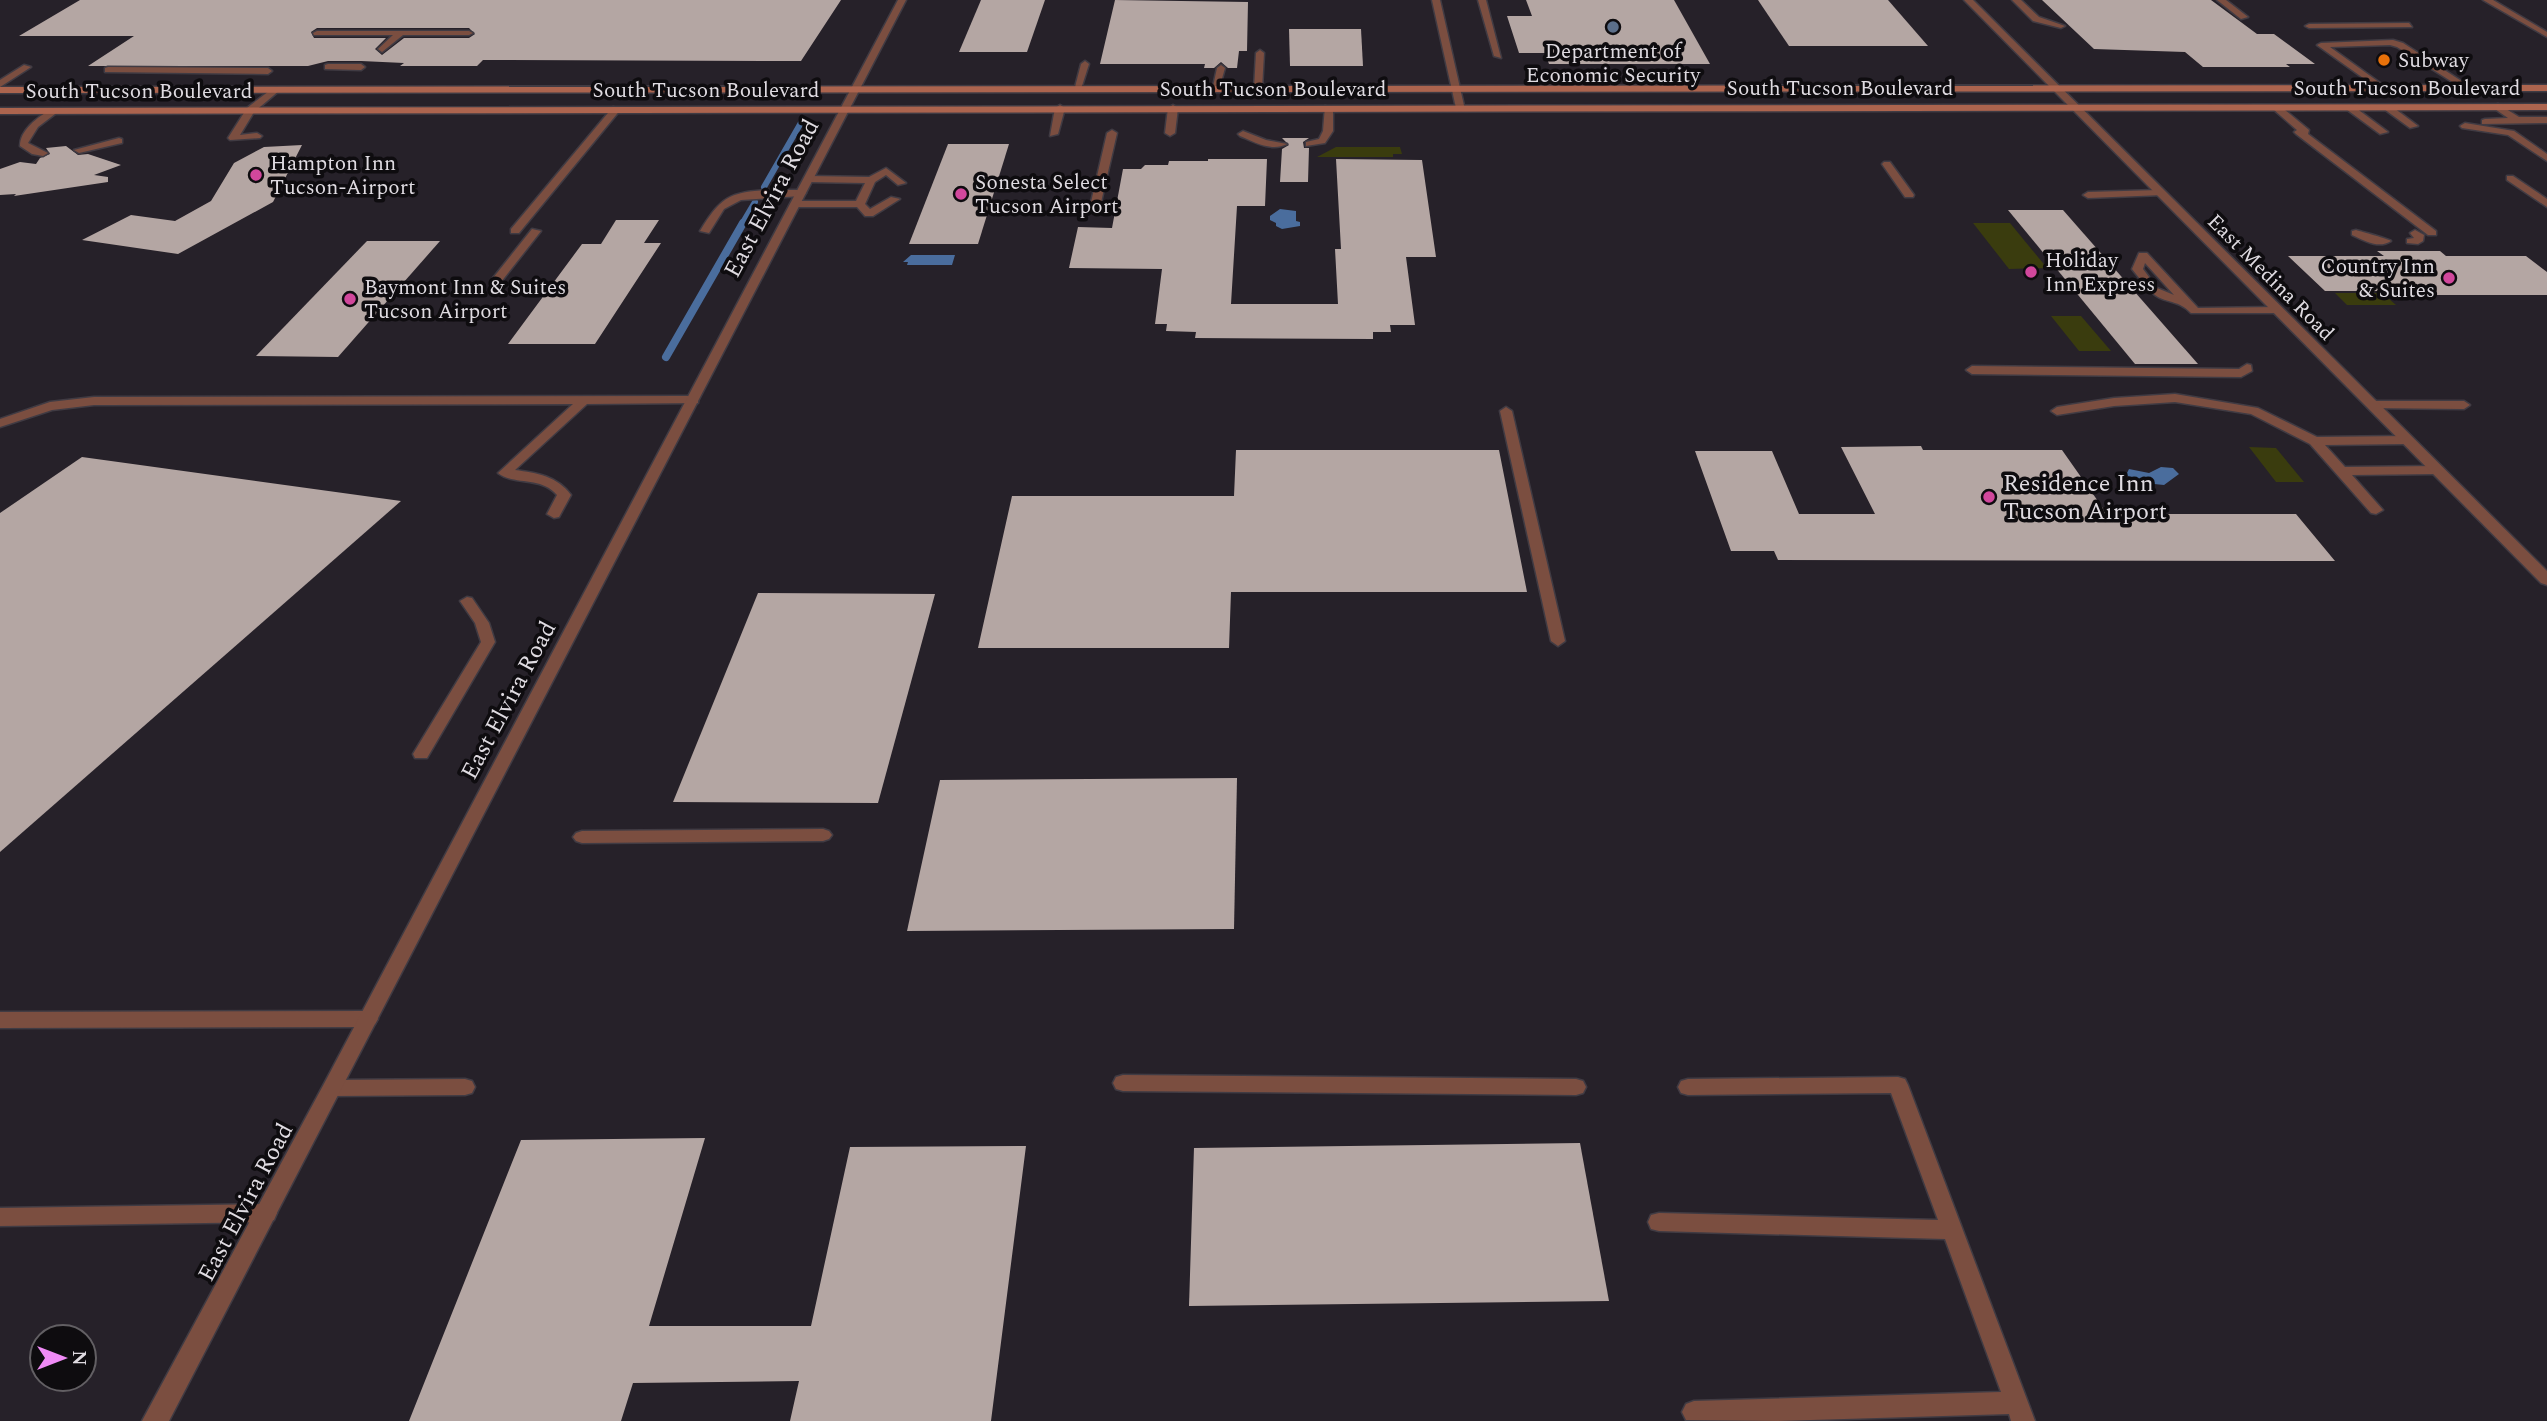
<svg xmlns="http://www.w3.org/2000/svg" width="2547" height="1421" font-family="Spectral,serif">
  <style>
    .green { fill: #3a3c0e }
    .water { fill: #4a6d9d }
    .lines { fill: none; stroke-linecap: round; stroke-linejoin: round }
    .stream-far1 { stroke: #4a6d9d; stroke-width: 6 }
    .stream { stroke: #4a6d9d; stroke-width: 8 }
    .building { fill: #b4a6a3; fill-rule: evenodd }
    .service-casing { stroke: #403b43; stroke-width: 3 }
    .minor-casing { stroke: #403b43; stroke-width: 3 }
    .secondary-casing { stroke: #403b43; stroke-width: 3 }
    .service { fill: #7b4e40; fill-rule: evenodd }
    .minor { fill: #7b4e40; fill-rule: evenodd }
    .secondary { fill: #ac644e; fill-rule: evenodd }
    .service-dot { fill: #5c6f8a; stroke: #0e0c0f; stroke-width: 2.5 }
    .food-dot { fill: #e8710a; stroke: #0e0c0f; stroke-width: 2.5 }
    .hotel-dot { fill: #d1479c; stroke: #0e0c0f; stroke-width: 2.5 }
    .labels { text-anchor: middle; stroke-width: 7; stroke-linejoin: round; paint-order: stroke }
    .far-poi-label { font-size: 21px; fill: #dfdbe1; stroke: #0e0c0f; text-anchor: start }
    .far-street-label { font-size: 21px; fill: #dfdbe1; stroke: #0e0c0f }
    .street-label { font-size: 24px; fill: #dfdbe1; stroke: #0e0c0f }
    .poi-label { font-size: 24px; fill: #dfdbe1; stroke: #0e0c0f; text-anchor: start }
  </style>
  <rect width="100%" height="100%" fill="#262129"/>
  <g class="green">
    <polygon points="1336,147 1400,147 1402,154 1393,154 1393,157 1317,157"/>
    <polygon points="1973,223 2010,223 2047,268 2009,269"/>
    <polygon points="2335,293 2382,293 2396,305 2347,305"/>
    <polygon points="2051,316 2081,316 2111,351 2079,351"/>
    <polygon points="2249,447 2276,448 2304,482 2276,482"/>
  </g>
  <g class="water">
    <polygon points="1280,209 1296,211 1296,221 1300,222 1300,226 1282,229 1276,226 1276,223 1270,220 1270,216"/>
    <polygon points="911,255 955,255 952,265 907,265 908,262 903,262"/>
    <polygon points="2161,467 2173,468 2179,474 2164,485 2144,483 2126,475 2129,469 2149,473"/>
  </g>
  <g class="lines">
    <g class="stream-far1">
      <polyline points="764,187 802,121"/>
      <polyline points="742,224 755,202"/>
    </g>
    <polyline class="stream" points="666,357 743,223"/>
  </g>
  <g class="building">
    <path d="M 80,0 L 841,0 L 801,61 L 483,60 L 477,66 L 400,66 L 404,63 L 361,61 L 328,61 L 308,66 L 88,66 L 134,36 L 19,36 ZM 317,28 L 469,28 L 475,34 L 469,38 L 404,38 L 382,55 L 375,49 L 386,38 L 314,38 L 311,32 Z"/>
    <polygon points="981,0 1045,0 1027,52 959,52"/>
    <polygon points="1115,0 1248,2 1247,51 1239,51 1237,68 1228,68 1221,62 1214,68 1204,68 1205,64 1100,64"/>
    <polygon points="1526,0 1674,0 1710,64 1549,64 1545,53 1519,53 1507,16 1532,16"/>
    <polygon points="1758,0 1888,0 1928,46 1789,46"/>
    <polygon points="2042,0 2211,0 2257,34 2274,34 2315,64 2286,64 2290,67 2203,67 2185,52 2094,49"/>
    <polygon points="1289,29 1361,29 1363,66 1290,66"/>
    <polygon points="1282,138 1309,138 1303,142 1304,148 1309,148 1308,182 1280,182 1282,149 1289,145"/>
    <polygon points="948,144 1009,144 978,244 909,244"/>
    <polygon points="302,145 273,202 178,254 82,240 131,215 175,221 211,201 234,163 264,147"/>
    <polygon points="66,146 78,155 88,154 121,165 94,175 108,177 108,182 14,196 16,194 0,195 0,169 20,162 36,164 40,158 50,154 46,148"/>
    <polygon points="1208,159 1267,159 1265,206 1237,206 1231,304 1338,304 1335,249 1341,249 1336,159 1422,160 1436,257 1406,257 1415,325 1390,325 1391,332 1373,332 1373,339 1195,338 1196,332 1166,331 1167,324 1155,324 1162,269 1069,268 1078,227 1112,228 1123,169 1141,169 1145,165 1168,165 1169,161 1208,161"/>
    <polygon points="2008,210 2063,210 2198,364 2135,364"/>
    <polygon points="616,220 659,220 644,243 661,243 595,344 508,344 582,244 601,244"/>
    <polygon points="367,241 440,241 338,357 256,356"/>
    <polygon points="2377,251 2440,251 2446,256 2526,256 2547,272 2547,295 2417,295 2412,291 2325,291 2288,256 2384,256"/>
    <polygon points="1921,446 1923,450 2062,450 2107,514 2296,514 2335,561 1778,560 1774,551 1731,551 1695,451 1772,451 1799,514 1875,514 1841,447"/>
    <polygon points="1236,450 1499,450 1527,592 1231,592 1229,648 978,648 1012,496 1234,496"/>
    <polygon points="82,457 401,501 0,852 0,513"/>
    <polygon points="758,593 935,594 878,803 673,802"/>
    <polygon points="1237,778 1234,929 907,931 940,780"/>
    <polygon points="705,1138 649,1326 811,1326 850,1147 1026,1146 991,1421 790,1421 799,1381 633,1383 621,1421 409,1421 521,1140"/>
    <polygon points="1580,1143 1609,1301 1189,1306 1194,1148"/>
  </g>
  <g class="lines">
    <g class="service-casing">
      <g id="service">
        <polygon points="1478,0 1486,0 1501,58 1494,56"/>
        <polygon points="2012,0 2021,0 2039,17 2065,26 2061,28 2033,21"/>
        <polygon points="2217,0 2226,0 2248,17 2241,19"/>
        <polygon points="2483,0 2493,0 2547,32 2547,37"/>
        <polygon points="2409,23 2412,27 2309,28 2305,26 2309,24"/>
        <polygon points="317,31 469,31 473,33 469,35 403,35 382,52 378,49 393,35 314,35 313,33"/>
        <polygon points="2393,40 2403,43 2472,88 2465,90 2397,47 2390,45 2330,47 2387,88 2380,90 2317,45 2321,43"/>
        <polygon points="1260,50 1264,53 1262,89 1258,92 1254,89 1256,53"/>
        <polygon points="1085,61 1089,64 1081,89 1074,91 1081,64"/>
        <polygon points="328,64 361,64 365,67 361,70 325,69 325,65"/>
        <polygon points="24,65 31,67 0,87 0,80"/>
        <polygon points="1221,65 1225,68 1219,89 1212,91 1217,68"/>
        <polygon points="108,67 268,68 272,71 268,74 105,72 105,68"/>
        <polygon points="273,88 280,90 254,112 240,135 257,133 262,136 260,138 230,140 228,138 247,108"/>
        <polygon points="2498,104 2519,117 2547,117 2547,123 2482,124 2482,120 2485,119 2508,118 2495,109 2495,105"/>
        <polygon points="1060,105 1065,108 1058,134 1050,136 1055,108"/>
        <polygon points="1173,105 1178,108 1175,133 1170,136 1165,133 1168,108"/>
        <polygon points="2273,105 2279,105 2309,130 2308,134 2436,231 2436,235 2428,235 2296,134 2294,132 2297,130 2273,109"/>
        <polygon points="2346,105 2352,105 2388,132 2380,134 2346,109"/>
        <polygon points="2384,105 2390,105 2418,126 2410,128 2384,109"/>
        <polygon points="1325,106 1333,108 1333,131 1325,143 1306,146 1306,142 1319,139 1323,131"/>
        <polygon points="613,107 621,109 519,233 511,233 511,229"/>
        <path d="M 51,109 L 59,111 L 38,127 L 28,143 L 48,153 L 43,156 L 32,154 L 20,146 C 20,130 37,118 51,109 Z"/>
        <polygon points="2465,123 2514,131 2547,154 2547,161 2508,135 2462,128 2460,126"/>
        <polygon points="1112,130 1117,133 1099,211 1094,214 1089,211 1107,133"/>
        <path d="M 1243,131 L 1266,140 L 1287,144 C 1272,152 1254,142 1240,136 L 1238,134 Z"/>
        <polygon points="119,138 122,139 122,143 79,153 74,150"/>
        <polygon points="1884,162 1890,162 1914,195 1913,197 1905,197 1882,164"/>
        <polygon points="886,168 906,183 898,185 886,175 875,182 865,204 870,209 891,197 900,199 873,216 865,216 857,207 796,207 791,204 796,201 856,201 865,183 809,182 804,179 809,176 869,177"/>
        <polygon points="2507,176 2513,176 2547,199 2547,207 2507,180"/>
        <path d="M 770,190 L 801,190 L 806,193 L 801,196 L 741,200 L 724,209 L 709,233 L 700,231 C 721,197 729,192 770,190 Z"/>
        <polygon points="2159,190 2163,191 2163,195 2088,198 2083,195 2088,192"/>
        <polygon points="532,229 541,231 501,282 493,282 493,278"/>
        <path d="M 2356,230 C 2362,232 2389,239 2391,241 C 2379,249 2365,241 2352,235 L 2352,231 Z"/>
        <polygon points="2415,230 2424,235 2423,241 2418,244 2407,243 2407,239 2414,238 2410,233"/>
        <path d="M 2139,253 L 2147,253 L 2198,308 L 2277,307 L 2283,310 L 2277,313 L 2191,313 C 2177,298 2161,304 2151,291 L 2157,288 L 2174,295 L 2145,263 L 2143,269 L 2149,277 L 2148,279 L 2140,279 L 2132,269 Z"/>
        <polygon points="2247,364 2251,365 2252,371 2241,377 1972,374 1966,370 1972,366 2239,369"/>
        <polygon points="2175,394 2258,408 2317,437 2407,436 2413,440 2407,444 2325,445 2345,467 2437,466 2444,470 2437,474 2352,475 2383,510 2376,514 2371,513 2310,444 2251,414 2175,402 2114,406 2057,415 2051,411 2057,407 2114,398"/>
        <path d="M 694,396 L 698,397 L 698,403 L 587,404 L 515,470 C 537,473 557,476 571,495 L 559,517 L 554,518 L 547,514 L 557,495 C 541,476 515,486 498,473 L 573,404 L 94,405 L 52,410 L 0,427 L 0,419 L 50,402 L 94,397 Z"/>
        <polygon points="2372,401 2464,401 2470,405 2464,409 2368,408 2368,402"/>
        <polygon points="1506,407 1512,411 1565,641 1558,646 1551,641 1500,411"/>
        <polygon points="467,597 472,598 489,623 495,642 427,758 415,758 413,754 481,642 475,623 460,601"/>
        <polygon points="823,829 829,831 832,835 829,839 823,841 582,843 576,841 573,837 576,833 582,831"/>
        <polygon points="368,1011 375,1014 378,1019 375,1024 368,1027 0,1028 0,1012"/>
        <polygon points="1123,1075 1576,1079 1583,1081 1586,1087 1583,1093 1576,1095 1123,1091 1116,1089 1113,1083 1116,1077"/>
        <polygon points="1898,1077 1905,1079 1908,1085 2035,1421 2011,1421 2009,1414 1777,1421 1686,1420 1682,1412 1686,1404 1694,1401 2001,1392 1945,1239 1659,1231 1651,1229 1648,1222 1651,1215 1659,1213 1938,1220 1891,1093 1688,1095 1681,1093 1678,1087 1681,1081 1688,1079"/>
        <polygon points="465,1079 472,1081 475,1087 472,1093 465,1095 333,1096 326,1094 323,1088 326,1082 333,1080"/>
        <polygon points="266,1204 274,1206 277,1213 274,1220 266,1222 0,1226 0,1208"/>
      </g>
    </g>
    <g class="minor-casing">
      <g id="minor">
        <polygon points="898,0 906,0 169,1421 142,1421 325,1082"/>
        <polygon points="1432,0 1440,0 1465,110 1456,108"/>
        <polygon points="1964,0 1973,0 2547,571 2547,585 2541,583"/>
      </g>
    </g>
    <g class="secondary-casing">
      <g id="secondary">
        <polygon points="2547,85 2547,91 0,93 0,87"/>
        <polygon points="2547,104 2547,110 0,114 0,108"/>
      </g>
    </g>
    <use href="#service" class="service"/>
    <use href="#minor" class="minor"/>
    <use href="#secondary" class="secondary"/>
  </g>
  <circle class="service-dot" cx="1613" cy="27" r="7"/>
  <circle class="food-dot" cx="2384" cy="60" r="7"/>
  <g class="hotel-dot">
    <circle cx="256" cy="175" r="7"/>
    <circle cx="961" cy="194" r="7"/>
    <circle cx="2031" cy="272" r="7"/>
    <circle cx="2449" cy="278" r="7"/>
    <circle cx="350" cy="299" r="7"/>
    <circle cx="1989" cy="497" r="7"/>
  </g>
  <g class="labels">
    <g class="far-poi-label">
      <text x="1613" y="58" text-anchor="middle">Department of<tspan x="1613" dy="24">Economic Security</tspan></text>
      <text x="2398" y="67">Subway</text>
      <text x="270" y="170">Hampton Inn<tspan x="270" dy="24">Tucson-Airport</tspan></text>
      <text x="975" y="189">Sonesta Select<tspan x="975" dy="24">Tucson Airport</tspan></text>
      <text x="2045" y="267">Holiday<tspan x="2045" dy="24">Inn Express</tspan></text>
      <text x="2435" y="273" text-anchor="end">Country Inn<tspan x="2435" dy="24">&amp; Suites</tspan></text>
      <text x="364" y="294">Baymont Inn &amp; Suites<tspan x="364" dy="24">Tucson Airport</tspan></text>
    </g>
    <g class="far-street-label">
      <text x="1840" y="95">South Tucson Boulevard</text>
      <text x="2407" y="95">South Tucson Boulevard</text>
      <text x="1273" y="96">South Tucson Boulevard</text>
      <text x="706" y="97">South Tucson Boulevard</text>
      <text x="139" y="98">South Tucson Boulevard</text>
      <text transform="translate(2271 277) rotate(45)" y="7">East Medina Road</text>
    </g>
    <g class="street-label">
      <text transform="translate(771 198) rotate(-62)" y="8">East Elvira Road</text>
      <text transform="translate(508 700) rotate(-62)" y="8">East Elvira Road</text>
      <text transform="translate(245 1202) rotate(-62)" y="8">East Elvira Road</text>
    </g>
    <g class="poi-label">
      <text x="2003" y="491">Residence Inn<tspan x="2003" dy="28">Tucson Airport</tspan></text>
    </g>
  </g>
  <g transform="translate(63 1358) rotate(90)"><circle r="33" fill="#0e0c0f" stroke="#625f63" stroke-width="2"/>
  <path d="M0-5L12 26L0 18L-12 26Z" fill="#f08bf6"/>
  <text y="-10" font-size="19" font-weight="bold" text-anchor="middle" fill="#dfdbe1">N</text>
  </g>
</svg>
